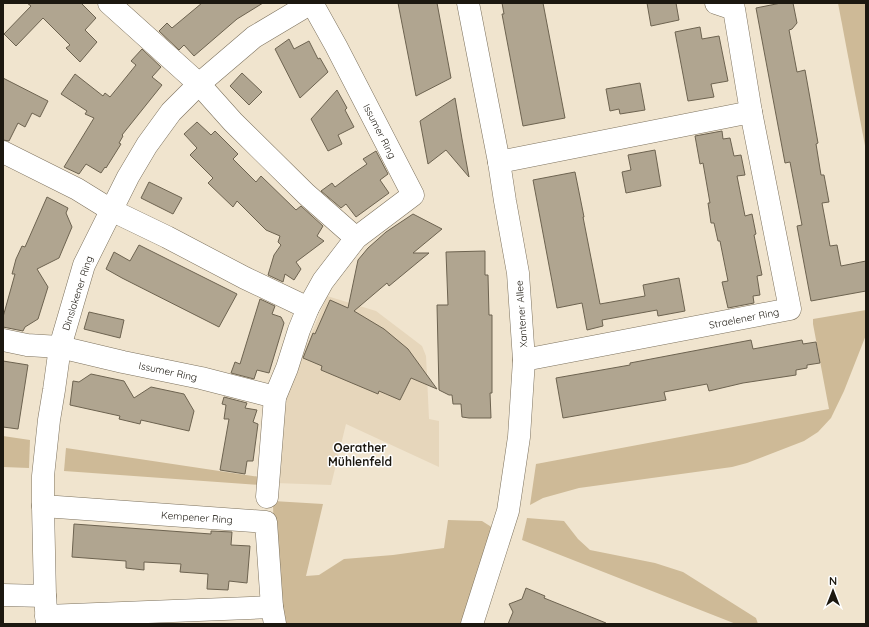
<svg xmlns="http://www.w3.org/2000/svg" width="869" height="627" font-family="Quicksand,sans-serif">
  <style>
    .built { fill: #e6d6bb }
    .green { fill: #ceba97 }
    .building { fill: #b0a590; stroke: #6d6350 }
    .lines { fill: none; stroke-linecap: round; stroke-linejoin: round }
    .minor-casing { stroke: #7d725e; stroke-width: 23 }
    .minor { stroke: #fff; stroke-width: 22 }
    .labels { text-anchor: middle; stroke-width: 3; stroke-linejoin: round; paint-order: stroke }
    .street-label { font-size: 10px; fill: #1c1810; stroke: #fff }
    .quarter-label { font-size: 12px; font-weight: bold; fill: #1c1810; stroke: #fff }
  </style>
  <rect width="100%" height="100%" fill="#f0e4ce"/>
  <polygon class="built" points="327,296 376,311 422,346 426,356 429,419 439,421 439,467 346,424 331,485 275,483 285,405 295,366 302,357"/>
  <g class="green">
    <polygon points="838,3 866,3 866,151"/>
    <polygon points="866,310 866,335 844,391 831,418 818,432 804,441 747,463 732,467 579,488 543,498 530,505 536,464 829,409 813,324 813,319"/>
    <polygon points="3,436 30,440 29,468 3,467"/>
    <polygon points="66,448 260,477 261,485 64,471"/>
    <polygon points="273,501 323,504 306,576 319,575 344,559 393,555 444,548 448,520 482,521 493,528 462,624 281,624 274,561"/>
    <polygon points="527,518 564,521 578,539 590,550 655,563 683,572 756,618 758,624 736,624 522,540"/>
  </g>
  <g class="building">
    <polygon points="27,3 81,3 96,18 85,30 97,42 80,62 66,48 70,45 43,18 16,46 4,34 31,6"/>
    <polygon points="202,3 263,3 237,19 194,56 184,45 179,50 159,31 167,23 172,28"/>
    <polygon points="398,3 437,3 451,78 416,96"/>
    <polygon points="502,3 543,3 565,118 523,126 502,14 504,14"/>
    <polygon points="647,3 676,3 679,20 651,26"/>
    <polygon points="781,3 793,3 797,23 792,29 789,30 797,72 805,70 818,143 816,144 821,175 824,175 829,202 822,203 830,246 837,245 841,266 866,261 866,291 811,301 797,226 802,225 790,162 785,163 756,8"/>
    <polygon points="700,27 702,39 719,36 728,81 711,84 714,97 688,101 675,32"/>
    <polygon points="289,39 294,49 309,41 318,59 320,58 328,72 300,98 275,49"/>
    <polygon points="142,49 161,67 152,77 162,85 122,135 123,136 119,143 121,144 106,168 105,167 101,173 86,164 79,174 64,167 94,118 85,114 87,111 61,94 75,74 103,96 105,93 110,97 136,65 131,61"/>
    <polygon points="242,73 262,92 249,105 230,86"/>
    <polygon points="3,78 48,101 40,117 32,113 25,127 18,123 9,141 3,140"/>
    <polygon points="640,83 645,110 620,114 619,109 610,111 606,89"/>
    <polygon points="337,90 347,108 345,110 354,127 338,135 342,144 328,151 311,119"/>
    <polygon points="455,98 462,139 469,177 446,150 428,164 420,121"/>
    <polygon points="197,122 211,135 215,131 238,154 233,159 256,182 261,176 296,210 301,206 323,226 317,236 324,241 296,262 301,269 294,280 285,274 283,282 268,275 274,255 281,245 278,242 280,236 266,230 237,201 233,207 208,183 213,178 190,155 197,148 184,134"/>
    <polygon points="722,131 723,139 730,138 734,156 741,155 745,175 737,176 745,216 752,214 756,234 754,235 762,275 757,276 760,295 753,296 754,303 728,308 722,282 728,281 720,241 718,241 714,223 711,223 708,203 710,203 703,163 700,164 695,136"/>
    <polygon points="655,150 661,186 626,193 622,172 631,170 628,155"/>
    <polygon points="376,151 388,174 380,180 389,193 356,217 346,204 341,208 321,191 332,183 335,187 351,175 367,164 363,159"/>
    <polygon points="575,172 584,217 583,217 600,304 645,296 643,285 679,278 685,311 658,316 657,310 602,320 603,326 587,330 582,303 557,308 533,180"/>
    <polygon points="149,182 182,198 173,214 141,198"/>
    <polygon points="47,197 68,208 66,213 72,227 59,258 37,269 48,287 38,319 25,327 23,331 3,327 3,317 15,274 12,274 16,259 22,246 25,247"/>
    <polygon points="413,214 442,229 413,253 429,253 389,286 387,283 354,311 384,329 408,349 437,389 411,378 400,400 379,391 378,394 321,370 322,366 303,358 313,333 315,334 330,300 348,308 358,260 368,248 386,232"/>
    <polygon points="139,245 237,294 219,327 122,278 106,269 114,252 130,261"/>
    <polygon points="485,251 485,275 488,275 489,315 492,315 492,393 490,393 491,418 469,418 462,417 461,404 453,404 452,395 449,395 439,390 437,305 448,305 446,252"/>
    <polygon points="260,299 275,306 272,314 281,317 284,323 269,373 257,370 254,379 231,373 235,362 240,364"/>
    <polygon points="89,312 124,320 120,338 84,329"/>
    <polygon points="751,340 753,349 802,340 803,344 816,342 820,363 807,365 807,368 796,370 796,375 743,383 709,391 707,384 664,392 666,400 563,418 556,378 630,365 630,363"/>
    <polygon points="3,361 28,365 18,429 3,427"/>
    <polygon points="91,374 124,381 134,398 151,387 184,394 194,411 189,431 141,420 140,424 119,419 120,416 70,405 73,381 79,382"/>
    <polygon points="224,397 247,403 245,408 257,410 253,422 258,424 253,461 247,461 245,474 220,470 229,419 224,419 226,405 222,404"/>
    <polygon points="74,524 211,534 211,531 232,532 231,545 250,546 247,583 229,581 228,590 207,589 208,574 180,572 181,564 144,562 144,570 126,568 126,561 72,557"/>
    <polygon points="526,588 545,596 544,598 606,623 606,624 508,624 513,612 509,604 522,599"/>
  </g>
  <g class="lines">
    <g class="minor-casing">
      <g id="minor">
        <polyline points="109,3 199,84 233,122 306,194 356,238"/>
        <polyline points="468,3 499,162 505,201 518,273 524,360 519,437 508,511 472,624"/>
        <polyline points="716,3 734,9 751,112"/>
        <polyline points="3,152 77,189 111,210 167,237 245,278 308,308"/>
        <polyline points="499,162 751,112 790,309 524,360"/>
        <polyline points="3,340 27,345 60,347 123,362 201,378 275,397"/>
        <polyline points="267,497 275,397 287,368 299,330 308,308 323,281 356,238 413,195 336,46 312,3"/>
        <polyline points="43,506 266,522 272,607 275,624"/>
        <polyline points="3,595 45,596"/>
        <polyline points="46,616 272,607"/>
        <polyline points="47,624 45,596 43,506 43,476 49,420 54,390 60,347 84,265 128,177 147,145 171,112 199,84 254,37 311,3"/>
      </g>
    </g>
    <use href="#minor" class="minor"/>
  </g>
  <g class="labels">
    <g class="street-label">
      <text transform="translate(380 131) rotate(63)" y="4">Issumer Ring</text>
      <text transform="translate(77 293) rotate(-72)" y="4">Dinslakener Ring</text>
      <text transform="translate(521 314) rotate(-94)" y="4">Xantener Allee</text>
      <text transform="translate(744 318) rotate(-11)" y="4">Straelener Ring</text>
      <text transform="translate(168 371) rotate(12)" y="4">Issumer Ring</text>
      <text transform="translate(197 517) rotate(4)" y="4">Kempener Ring</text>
    </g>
    <g class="quarter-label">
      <text x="360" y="452">Oerather<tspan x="360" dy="14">Mühlenfeld</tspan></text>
    </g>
  </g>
  <rect width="869" height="627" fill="none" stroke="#1c1810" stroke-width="8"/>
  <g transform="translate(833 591)" stroke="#ffffff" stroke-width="3" paint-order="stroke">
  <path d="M0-3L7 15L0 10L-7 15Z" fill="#1c1810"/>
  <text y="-6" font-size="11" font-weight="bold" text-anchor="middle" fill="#1c1810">N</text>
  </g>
</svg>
